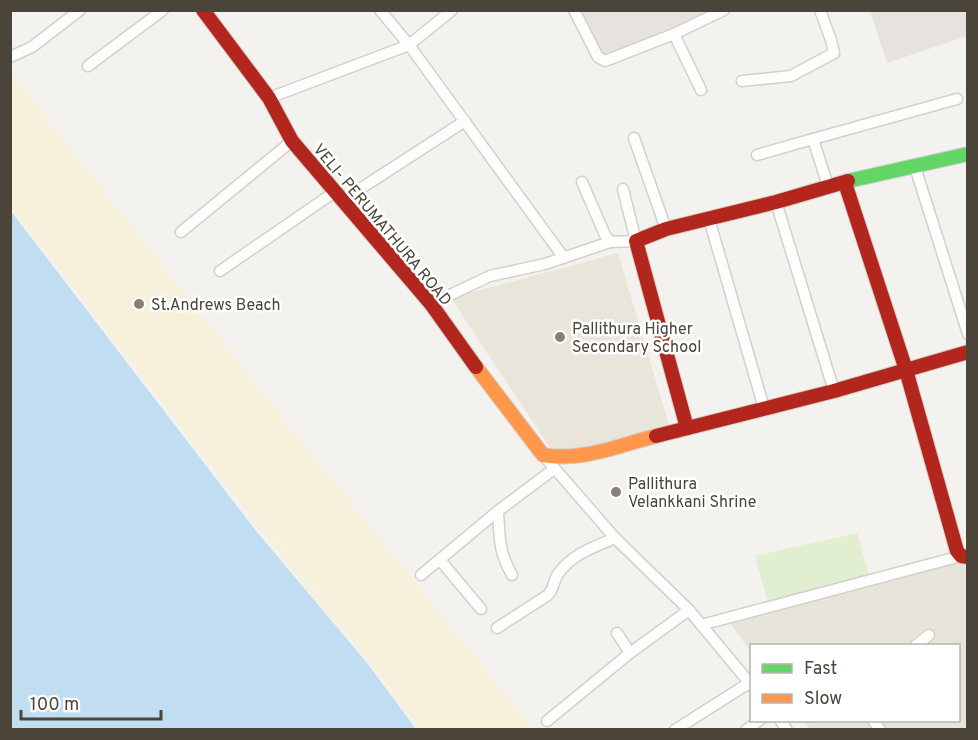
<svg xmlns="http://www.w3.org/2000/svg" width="978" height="740" font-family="Overpass,sans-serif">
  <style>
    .residential { fill: #e7e4dc }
    .industrial { fill: #e6e2de }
    .education { fill: #eae5da }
    .green { fill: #e1eecf }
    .sand { fill: #f7f0da }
    .water { fill: #c0ddf1 }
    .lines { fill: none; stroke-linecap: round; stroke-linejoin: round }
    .street-casing { stroke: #d2d0cb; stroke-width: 13 }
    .fast-casing { stroke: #d3cfc5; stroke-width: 16 }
    .slow-casing { stroke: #d3cfc5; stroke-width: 16 }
    .jam-casing { stroke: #d3cfc5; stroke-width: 16 }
    .street { stroke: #fdfdfc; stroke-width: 10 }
    .fast { stroke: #63d668; stroke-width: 14 }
    .slow { stroke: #ff974d; stroke-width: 14 }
    .jam { stroke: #b3261e; stroke-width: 14 }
    .poi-dot { fill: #868178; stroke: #fff; stroke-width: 2 }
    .labels { text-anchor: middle; stroke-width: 5; stroke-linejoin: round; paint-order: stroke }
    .street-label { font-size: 16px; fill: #4b4439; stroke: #fff }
    .poi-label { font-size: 16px; fill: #4b4439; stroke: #fff; text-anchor: start }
  </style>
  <rect width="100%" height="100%" fill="#f4f2ee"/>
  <polygon class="residential" points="967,560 967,729 810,729 804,721 958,720 958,646 752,646 751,652 727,619"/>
  <g class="industrial">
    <polygon points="569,11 724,11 600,65"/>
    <polygon points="870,11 967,11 967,36 887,63"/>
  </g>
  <polygon class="education" points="618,253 669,425 566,453 552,451 451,298"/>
  <polygon class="green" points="857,533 869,575 768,604 755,556"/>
  <polygon class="sand" points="10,72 269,401 533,729 420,729 229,478 401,710 11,207"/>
  <polygon class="water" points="10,210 256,531 367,663 416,729 11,729"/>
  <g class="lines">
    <g class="street-casing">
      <g id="street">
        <polyline points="380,10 409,45 564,258"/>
        <polyline points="574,10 598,57 605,61 674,34 724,10"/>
        <polyline points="674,34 701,90"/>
        <polyline points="10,57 32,47 80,10"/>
        <polyline points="88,66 163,10"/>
        <polyline points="742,81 791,76 834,53 831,40 820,10"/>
        <polyline points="269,98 409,45 452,10"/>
        <polyline points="634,138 666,229"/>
        <polyline points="757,155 813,139"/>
        <polyline points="915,167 968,334"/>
        <polyline points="582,182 605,235 610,242 636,241 623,189"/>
        <polyline points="828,186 813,139 957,99"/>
        <polyline points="343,200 465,121"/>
        <polyline points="776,202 834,391"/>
        <polyline points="709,219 764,408"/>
        <polyline points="181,232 292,141"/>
        <polyline points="220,271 336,191"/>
        <polyline points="431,304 490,276 545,264 610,242"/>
        <polyline points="543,455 615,538 689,610 752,686"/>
        <path d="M 498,511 C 500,539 498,550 512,575"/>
        <polyline points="440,560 481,609"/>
        <polyline points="421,575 498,511 554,469"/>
        <polyline points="701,625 961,556"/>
        <path d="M 497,628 L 548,595 C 554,589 553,581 558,574 C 572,554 594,547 615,538"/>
        <polyline points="617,633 630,653"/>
        <polyline points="915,646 929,635"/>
        <polyline points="780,720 787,730"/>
        <polyline points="873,720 880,730"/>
        <polyline points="547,721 630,653 689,610"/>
        <polyline points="675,730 749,683"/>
        <polyline points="746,730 760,720"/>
      </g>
    </g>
    <g class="fast-casing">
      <polyline id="fast" points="848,181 968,154"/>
    </g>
    <g class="slow-casing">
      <path id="slow" d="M 476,367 L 543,455 C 581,462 620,445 656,436"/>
    </g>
    <g class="jam-casing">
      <g id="jam">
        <polyline points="203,10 269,98 292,141 431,304 476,367"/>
        <polyline points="845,183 906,370 957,551 961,556 968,557"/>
        <polyline points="687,428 636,241 666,229 776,202 848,181"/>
        <polyline points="656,436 834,391 968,352"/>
      </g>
    </g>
    <use href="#street" class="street"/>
    <use href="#fast" class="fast"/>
    <use href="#slow" class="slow"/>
    <use href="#jam" class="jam"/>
  </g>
  <g class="poi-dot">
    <circle cx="139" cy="304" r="6"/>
    <circle cx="560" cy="337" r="6"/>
    <circle cx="616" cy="492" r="6"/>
  </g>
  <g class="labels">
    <g class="street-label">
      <text transform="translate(383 224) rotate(50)" y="6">VELI- PERUMATHURA ROAD</text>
    </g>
    <g class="poi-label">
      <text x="151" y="310">St.Andrews Beach</text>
      <text x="572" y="334">Pallithura Higher<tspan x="572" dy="18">Secondary School</tspan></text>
      <text x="628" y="489">Pallithura<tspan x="628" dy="18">Velankkani Shrine</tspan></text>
    </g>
  </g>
  <rect width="978" height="740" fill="none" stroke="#4b4439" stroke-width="24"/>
  <rect x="750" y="644" width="210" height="78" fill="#ffffff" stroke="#b7b4b0" stroke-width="1.5"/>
  <rect x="762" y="664" width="30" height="9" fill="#63d668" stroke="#b7b4b0" stroke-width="1.5"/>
  <text x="804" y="674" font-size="18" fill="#4b4439">Fast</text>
  <rect x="762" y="694" width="30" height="9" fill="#ff974d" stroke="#b7b4b0" stroke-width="1.5"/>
  <text x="804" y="704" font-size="18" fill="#4b4439">Slow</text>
  <path d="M21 710v9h140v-9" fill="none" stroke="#4b4439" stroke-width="3"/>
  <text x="30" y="710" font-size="18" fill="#4b4439" stroke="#ffffff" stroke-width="4.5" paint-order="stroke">100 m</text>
</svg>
